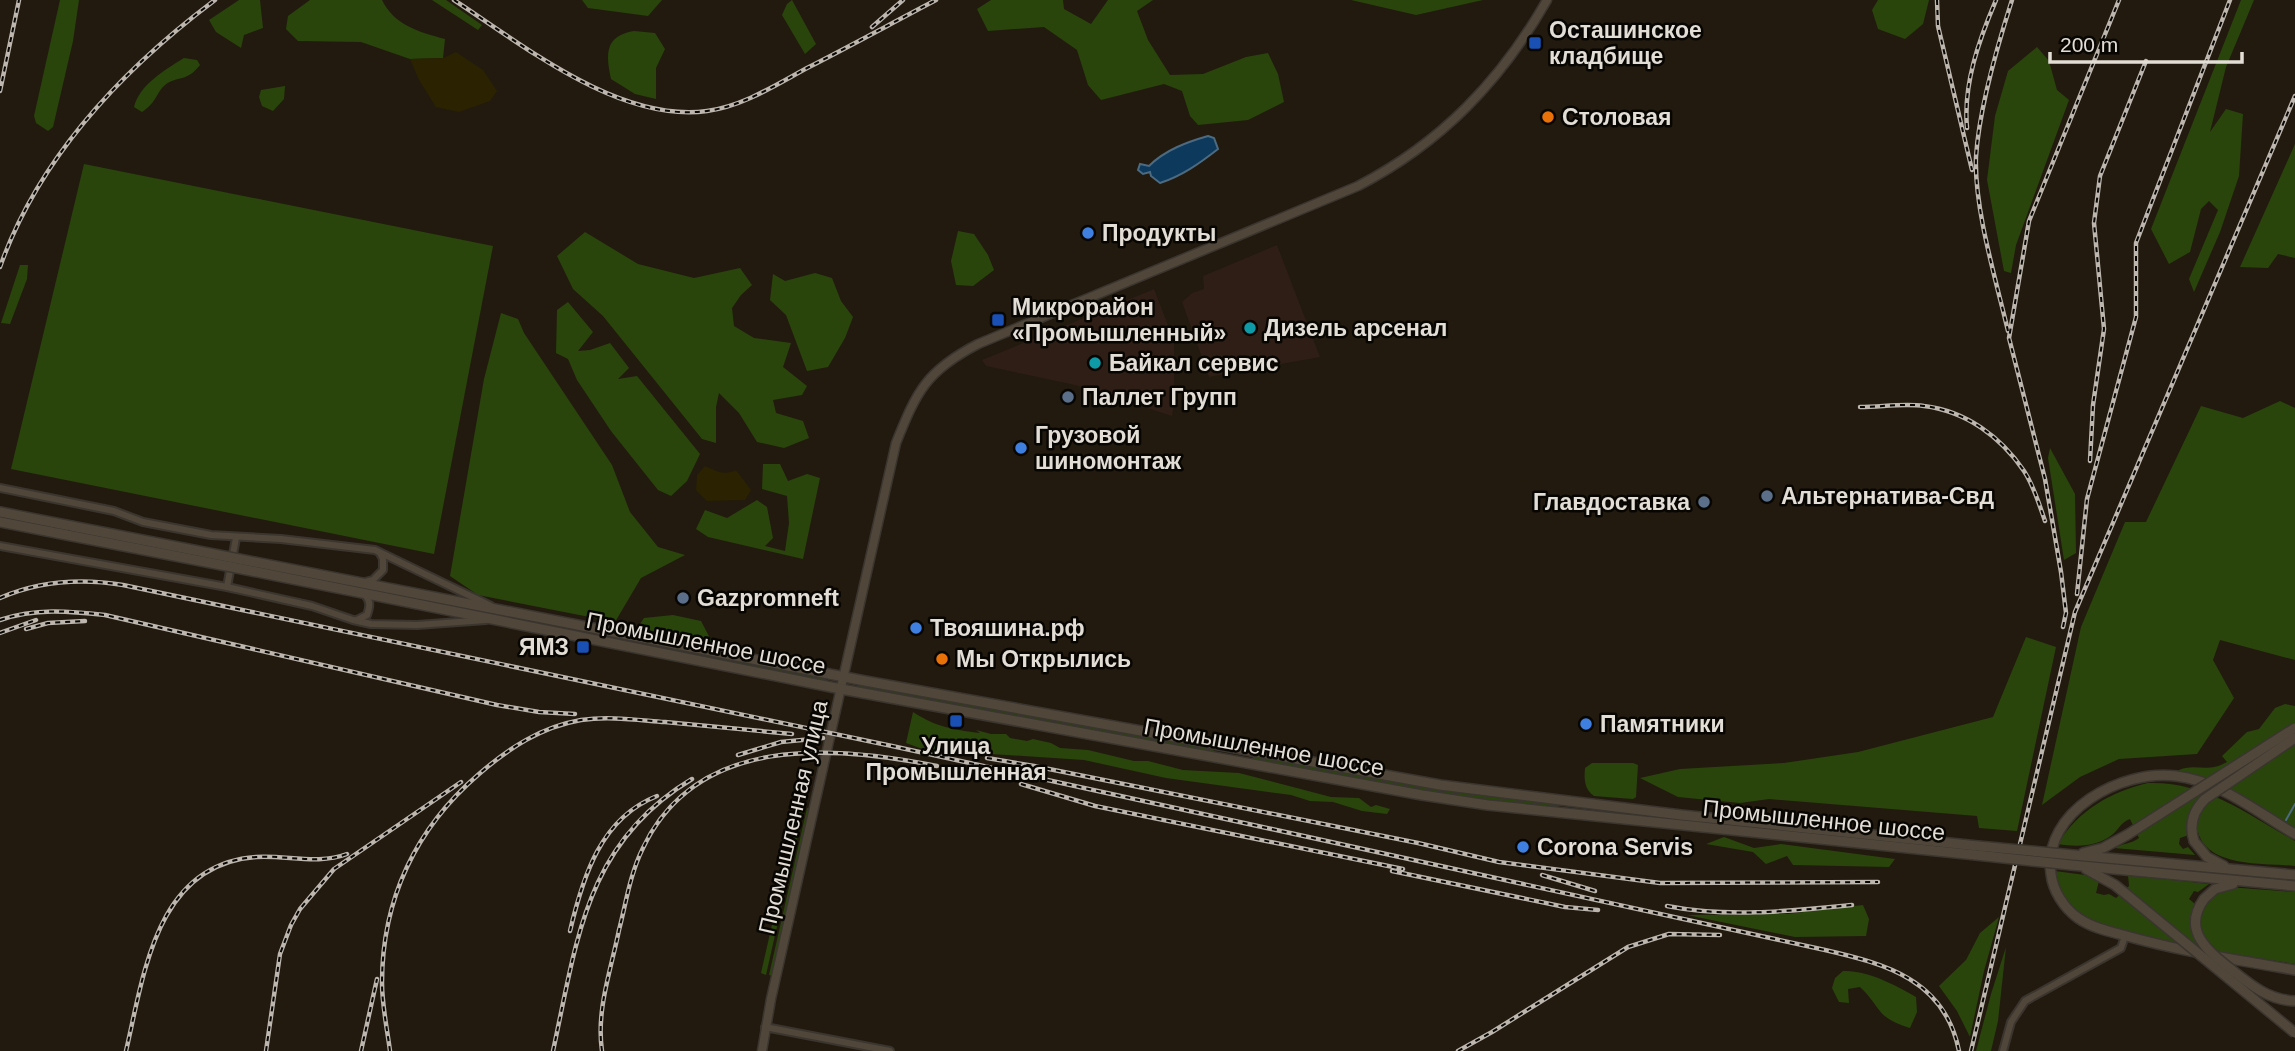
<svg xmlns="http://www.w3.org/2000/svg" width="2295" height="1051" font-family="Helvetica,sans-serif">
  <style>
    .commercial { fill: #2e1e15 }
    .green { fill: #29450c }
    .sand { fill: #2a2201 }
    .water { fill: #0c395c; stroke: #4c6a80; stroke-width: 2 }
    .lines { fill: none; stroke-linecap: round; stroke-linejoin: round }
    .stream { stroke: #4c6a80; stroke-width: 2 }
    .minor-casing { stroke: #3a352f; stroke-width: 10 }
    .tertiary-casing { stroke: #3a352f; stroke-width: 11 }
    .secondary-casing { stroke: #3a352f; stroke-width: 12 }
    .minor { stroke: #50473a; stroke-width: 6 }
    .tertiary { stroke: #50473a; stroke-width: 8 }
    .secondary { stroke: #50473a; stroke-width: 9 }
    .rail-casing { stroke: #bcb6ae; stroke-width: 4.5 }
    .rail { stroke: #080603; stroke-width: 2; stroke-dasharray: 5; stroke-linecap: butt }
    .secondary-bridge-casing { stroke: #3a352f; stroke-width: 12; stroke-linecap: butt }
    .secondary-bridge { stroke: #50473a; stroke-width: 9 }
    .transit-dot { fill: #1a4fb4; stroke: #080603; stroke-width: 2.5 }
    .food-dot { fill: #e8710a; stroke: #080603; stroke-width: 2.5 }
    .shop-dot { fill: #3f7fe0; stroke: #080603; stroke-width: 2.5 }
    .culture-dot { fill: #0f9aa8; stroke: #080603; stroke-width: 2.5 }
    .service-dot { fill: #5c6f8a; stroke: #080603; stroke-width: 2.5 }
    .labels { text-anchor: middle; stroke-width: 5; stroke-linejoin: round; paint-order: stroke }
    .poi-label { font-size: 23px; font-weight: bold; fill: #e2ddd5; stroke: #080603; text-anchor: start }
    .street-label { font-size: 23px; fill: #e2ddd5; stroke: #080603 }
  </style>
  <rect width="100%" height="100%" fill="#221a0e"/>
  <g class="commercial">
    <polygon points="1277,245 1320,357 1209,377 1182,302 1192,293 1204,289 1203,276"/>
    <polygon points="1154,289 1174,341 1174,401 1172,416 1075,385 986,366 982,360"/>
  </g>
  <g class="green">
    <polygon points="60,0 79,0 73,41 53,127 48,131 36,123 34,116"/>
    <polygon points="239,0 260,0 263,28 244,35 241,48 216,32 209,20"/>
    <path d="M 310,0 L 382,0 C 394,25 419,32 445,39 L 443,58 L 410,59 L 361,42 L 298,41 L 286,29 L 288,16 Z"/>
    <polygon points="432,0 446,0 482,25 478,30"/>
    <polygon points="582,0 662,0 648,16 588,8"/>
    <polygon points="792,0 816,44 805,54 782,15 787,4"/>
    <polygon points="991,0 1063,0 1064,9 1091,24 1108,0 1153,0 1137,11 1148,40 1170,75 1203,74 1246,57 1268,53 1278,74 1284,102 1248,120 1198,125 1190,116 1182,91 1164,84 1101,100 1088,85 1077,50 1044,27 988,31 977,9"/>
    <polygon points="1351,0 1483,0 1416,15"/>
    <polygon points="1878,0 1929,0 1923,24 1905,39 1878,29 1872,10"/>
    <polygon points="2241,0 2254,0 2226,67 2210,132 2226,109 2243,114 2239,176 2220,232 2194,292 2189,279 2218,210 2209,201 2201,209 2190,252 2169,264 2151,229"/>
    <path d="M 634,31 L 655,33 L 665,49 L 656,68 L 656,99 L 635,94 L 611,79 C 606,55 604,36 634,31 Z"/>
    <polygon points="2037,47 2049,61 2057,90 2069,100 2016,245 2011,273 2004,271 1987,180 1995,116 2008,71"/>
    <path d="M 184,58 L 197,60 L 200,65 C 186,83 178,75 165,85 C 156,93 157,102 142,112 L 134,107 C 140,84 165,70 184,58 Z"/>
    <polygon points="285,86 284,99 273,111 262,106 259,97 261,90"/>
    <polygon points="2295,144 2295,258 2278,254 2268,268 2240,267"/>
    <polygon points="84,164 493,246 434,554 11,469"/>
    <polygon points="958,231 974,234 988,255 994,270 973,286 956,285 951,261"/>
    <polygon points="585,232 638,264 694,278 740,268 752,285 741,295 732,308 734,326 754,338 791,343 783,367 807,386 802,395 773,400 776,413 803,421 809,438 784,448 757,442 739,413 719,393 716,407 716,443 702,439 603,316 573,289 557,256"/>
    <polygon points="20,265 28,265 27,279 10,324 1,323"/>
    <polygon points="815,273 832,278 841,301 853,317 845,338 828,367 807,371 786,315 770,300 773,274 785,281"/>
    <polygon points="568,302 593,332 578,351 590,350 610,343 629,368 618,379 637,376 700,454 687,481 671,496 658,490 611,431 577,380 568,359 556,353 557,310"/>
    <polygon points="501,313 518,319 524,333 612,465 630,512 658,547 685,555 641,578 615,622 478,595 450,576 484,379"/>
    <polygon points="2280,401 2295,408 2295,660 2220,640 2213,660 2234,698 2197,754 2119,759 2080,777 2042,805 2081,627 2125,522 2146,522 2201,406 2243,418"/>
    <polygon points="2050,448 2075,494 2076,553 2064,560 2048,458"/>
    <polygon points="763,464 780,464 788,481 807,474 820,478 803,559 708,537 696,529 705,510 727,518 757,500 767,507 773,538 765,546 785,551 789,523 787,496 762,489"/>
    <polygon points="359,587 823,677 827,680 823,681 394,596"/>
    <polygon points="673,615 701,621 712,642 637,628 644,618"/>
    <polygon points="2026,637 2056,647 2017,831 1979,828 1977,816 1769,799 1740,803 1678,797 1640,778 1680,769 1784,763 1858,752 1993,717"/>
    <polygon points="859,684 1214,748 1213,754 862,689 857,685"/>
    <path d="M 2285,704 L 2295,706 L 2295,831 C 2258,808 2220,779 2177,771 C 2195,762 2206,774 2227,762 L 2222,756 L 2247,732 L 2259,729 L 2275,708 Z"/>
    <path d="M 913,712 C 936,727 954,730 980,733 L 976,730 L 991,734 L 1006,734 L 1010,738 L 1027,741 L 1033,739 L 1051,743 L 1060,748 L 1088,750 L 1134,761 L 1148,761 L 1183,770 L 1239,773 L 1331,797 L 1359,798 L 1371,807 L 1376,805 L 1390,809 L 1387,814 L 1362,811 L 1333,802 L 1310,801 L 1291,795 L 1166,778 L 1084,760 L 976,753 L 967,756 L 925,750 L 906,743 Z"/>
    <polygon points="1253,755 1454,792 1559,804 1558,809 1433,793 1252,761"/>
    <path d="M 1592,763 L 1633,763 L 1638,765 L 1636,797 L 1633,799 L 1594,796 C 1584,789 1584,779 1585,768 Z"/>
    <path d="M 2148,783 C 2205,781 2247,814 2295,841 L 2295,866 C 2265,863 2208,868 2198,832 L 2180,838 L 2179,844 L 2183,849 L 2188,847 L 2195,855 L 2114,848 C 2123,843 2131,844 2139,838 L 2130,819 C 2120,823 2120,828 2113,834 C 2098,847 2077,847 2058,844 C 2078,810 2111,792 2148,783 Z"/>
    <polygon points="799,806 804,807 766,975 761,973"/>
    <polygon points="807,808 811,809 773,976 769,975"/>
    <polygon points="1724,837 1754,848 1781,844 1895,859 1889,867 1793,865 1787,856 1766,864 1753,852 1706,844"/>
    <path d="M 2055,871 L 2085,875 L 2099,881 L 2096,893 L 2104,895 L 2109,894 L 2116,898 L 2129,886 L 2128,875 L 2209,884 L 2198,892 L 2194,891 L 2189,899 L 2195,904 L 2205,907 L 2211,895 L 2228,887 L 2295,892 L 2295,964 C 2240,955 2186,947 2132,933 C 2115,929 2095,926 2081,916 C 2065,905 2059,890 2055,871 Z"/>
    <polygon points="1863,905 1869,919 1866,936 1795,937 1687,915 1787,914"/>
    <polygon points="1999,917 1984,971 1970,1037 1957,1011 1939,986 1966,960 1980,933"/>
    <polygon points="2006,947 1998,1021 1991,1051 1976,1051 1991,994"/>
    <path d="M 1843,971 C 1868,970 1895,985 1916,997 L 1917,1012 L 1910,1028 C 1875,1017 1883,1009 1860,987 L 1848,989 L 1849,1003 L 1839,1002 L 1832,988 L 1835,978 Z"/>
  </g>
  <g class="sand">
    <polygon points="456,52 483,70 497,91 490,101 459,112 436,107 419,80 410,59 443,58"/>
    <path d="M 705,466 C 717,471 724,476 736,470 L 751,490 L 745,500 L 707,501 L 696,490 L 697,475 Z"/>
  </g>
  <path class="water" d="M 1208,136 L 1214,138 L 1218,149 C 1200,163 1182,176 1160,183 L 1151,176 L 1150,172 L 1143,174 L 1138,170 L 1140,164 L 1149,166 C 1165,150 1187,142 1208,136 Z"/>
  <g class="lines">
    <polyline class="stream" points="2286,820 2295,804"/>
    <g class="minor-casing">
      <g id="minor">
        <polyline points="0,488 114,511 143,522 211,535 281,539 375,550 491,606"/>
        <polyline points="0,546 227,587 312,606 353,620 371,624 417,625 486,620"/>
        <polyline points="365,582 373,580 383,570 383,559 380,553"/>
        <polyline points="227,587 236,538"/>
        <path d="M 357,620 L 367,615 C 370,606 371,601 364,594"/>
        <polyline points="765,1027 890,1051"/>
        <polyline points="2003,1051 2011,1022 2025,1001 2121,948 2125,936"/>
      </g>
    </g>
    <g class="tertiary-casing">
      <path id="tertiary" d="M 762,1051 L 771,999 L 896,443 C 917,391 926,371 978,344 L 1358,186 C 1441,143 1501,81 1547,0"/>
    </g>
    <g class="secondary-casing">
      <g id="secondary">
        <polyline points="0,512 71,526"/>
        <polyline points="0,522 67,535"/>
        <polyline points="239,559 865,681 1440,785 1681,815 1978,846"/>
        <polyline points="237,568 841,689 1422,795 1488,805 1976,855"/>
        <path d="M 2295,834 C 2258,813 2220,781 2176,776 C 2122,769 2042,811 2051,874 C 2053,891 2064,908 2078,918 C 2091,927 2107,931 2123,935 C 2179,951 2237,960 2295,970"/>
        <polyline points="2194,841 2207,857 2224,866"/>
        <polyline points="2083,853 2103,848 2127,835"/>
        <polyline points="2073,855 2295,875"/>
        <polyline points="2071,865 2295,886"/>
        <polyline points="2086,869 2115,885"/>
        <polyline points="2204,899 2215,889 2233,884"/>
      </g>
    </g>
    <use href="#minor" class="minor"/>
    <use href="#tertiary" class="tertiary"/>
    <use href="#secondary" class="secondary"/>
    <g class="rail-casing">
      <g id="rail">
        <path d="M 454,0 C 523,45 619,123 707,111 C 744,106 777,84 809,67 C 852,45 894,22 936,0"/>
        <polyline points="1937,0 1938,26 1972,170"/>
        <polyline points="872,27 903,0"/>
        <polyline points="0,91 19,0"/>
        <path d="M 1967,128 C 1963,84 1979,40 1996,0"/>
        <path d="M 0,267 C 39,157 123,69 215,0"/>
        <path d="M 2008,331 C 1996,280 1974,208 1976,157 C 1979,108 1997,47 2012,0"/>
        <path d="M 1860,407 C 1881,407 1904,403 1924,406 C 1966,411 2001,437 2024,471 C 2034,486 2039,504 2045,521"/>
        <polyline points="2090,461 2093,405 2104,329 2094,223 2100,176 2146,61"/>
        <polyline points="2077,594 2087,499 2136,317 2136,243 2230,0"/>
        <path d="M 0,598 C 39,581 80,578 123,585 L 892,746 L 1825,950 C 1886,964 1945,980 1959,1051"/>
        <path d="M 0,620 C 35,608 69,611 105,615 L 497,705 L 539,712 L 575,714"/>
        <polyline points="2063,627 2066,613 2061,572 2045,479 2009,338 2029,221 2119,0"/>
        <polyline points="26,629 48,623 85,621"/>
        <polyline points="0,633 36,620"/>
        <polyline points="738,755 781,742 823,738"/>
        <polyline points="987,758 1034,766 1418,843 1499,862 1660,883 1878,882"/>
        <polyline points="1021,784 1095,806 1403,869"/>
        <polyline points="1392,871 1565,907 1598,910"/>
        <polyline points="1542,875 1595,891"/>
        <path d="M 1667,906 C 1728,918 1791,911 1852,905"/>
        <path d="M 570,931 C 583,876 601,818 657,796"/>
        <path d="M 126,1051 C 144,974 156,864 256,857 C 287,855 318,865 347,854"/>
        <polyline points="266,1051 280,954 291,925 300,909 334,869 461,782"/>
        <polyline points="361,1051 377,979"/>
        <path d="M 390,1051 C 387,1028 382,1005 382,983 C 382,899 416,828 479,774 C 509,748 541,727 581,720 C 609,716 637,720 665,722 C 707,726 749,730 792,734"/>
        <path d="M 553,1051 C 577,941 585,843 692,779"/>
        <path d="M 602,1051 C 596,1010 611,970 619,930 C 626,903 630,874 643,848 C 697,734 833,745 937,766"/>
        <polyline points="1458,1051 1492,1032 1628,947 1669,934 1720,935"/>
        <polyline points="1971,1051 2075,612 2295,96"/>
      </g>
    </g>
    <use href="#rail" class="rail"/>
    <g class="secondary-bridge-casing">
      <g id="secondary-bridge">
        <polyline points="71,526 239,559"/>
        <polyline points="67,535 237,568"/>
        <polyline points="2127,835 2295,728"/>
        <path d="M 2194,841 C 2189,825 2193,811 2205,799 L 2295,738"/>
        <polyline points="1978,846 2073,855"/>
        <polyline points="1976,855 2071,865"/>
        <polyline points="2115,885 2295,1033"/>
        <path d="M 2204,899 C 2181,931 2209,952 2232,970 C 2252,986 2269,1000 2295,1001"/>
      </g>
    </g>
    <use href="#secondary-bridge" class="secondary-bridge"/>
  </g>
  <g class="transit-dot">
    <rect x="1528" y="36" width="14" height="14" rx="3.5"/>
    <rect x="991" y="313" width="14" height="14" rx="3.5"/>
    <rect x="576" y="640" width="14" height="14" rx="3.5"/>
    <rect x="949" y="714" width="14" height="14" rx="3.5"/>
  </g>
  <g class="food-dot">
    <circle cx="1548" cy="117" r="7"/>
    <circle cx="942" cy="659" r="7"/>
  </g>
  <g class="shop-dot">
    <circle cx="1088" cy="233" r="7"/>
    <circle cx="1021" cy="448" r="7"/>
    <circle cx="916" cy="628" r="7"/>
    <circle cx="1586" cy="724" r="7"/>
    <circle cx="1523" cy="847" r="7"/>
  </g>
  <g class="culture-dot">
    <circle cx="1250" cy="328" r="7"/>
    <circle cx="1095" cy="363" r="7"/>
  </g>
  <g class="service-dot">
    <circle cx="1068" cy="397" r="7"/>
    <circle cx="1767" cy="496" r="7"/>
    <circle cx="1704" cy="502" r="7"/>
    <circle cx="683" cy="598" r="7"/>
  </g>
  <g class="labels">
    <g class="poi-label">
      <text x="1549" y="38">Осташинское<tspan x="1549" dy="26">кладбище</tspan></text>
      <text x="1562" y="125">Столовая</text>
      <text x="1102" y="241">Продукты</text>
      <text x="1012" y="315">Микрорайон<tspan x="1012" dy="26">«Промышленный»</tspan></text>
      <text x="1264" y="336">Дизель арсенал</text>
      <text x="1109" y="371">Байкал сервис</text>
      <text x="1082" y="405">Паллет Групп</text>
      <text x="1035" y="443">Грузовой<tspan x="1035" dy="26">шиномонтаж</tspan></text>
      <text x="1781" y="504">Альтернатива-Свд</text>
      <text x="1690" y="510" text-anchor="end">Главдоставка</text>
      <text x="697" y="606">Gazpromneft</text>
      <text x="930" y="636">Твояшина.рф</text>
      <text x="569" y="655" text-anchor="end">ЯМЗ</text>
      <text x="956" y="667">Мы Открылись</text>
      <text x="1600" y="732">Памятники</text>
      <text x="956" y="754" text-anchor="middle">Улица<tspan x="956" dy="26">Промышленная</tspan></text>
      <text x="1537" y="855">Corona Servis</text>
    </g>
    <g class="street-label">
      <text transform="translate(706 643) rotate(11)" y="8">Промышленное шоссе</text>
      <text transform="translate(1264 747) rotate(10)" y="8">Промышленное шоссе</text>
      <text transform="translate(793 817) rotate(-77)" y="8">Промышленная улица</text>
      <text transform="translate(1824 820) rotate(6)" y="8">Промышленное шоссе</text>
    </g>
  </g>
  <path d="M2050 52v10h192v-10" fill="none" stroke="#e2ddd5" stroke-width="3.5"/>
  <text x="2060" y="52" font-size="21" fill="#e2ddd5" stroke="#080603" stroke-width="5" paint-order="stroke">200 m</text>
</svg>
